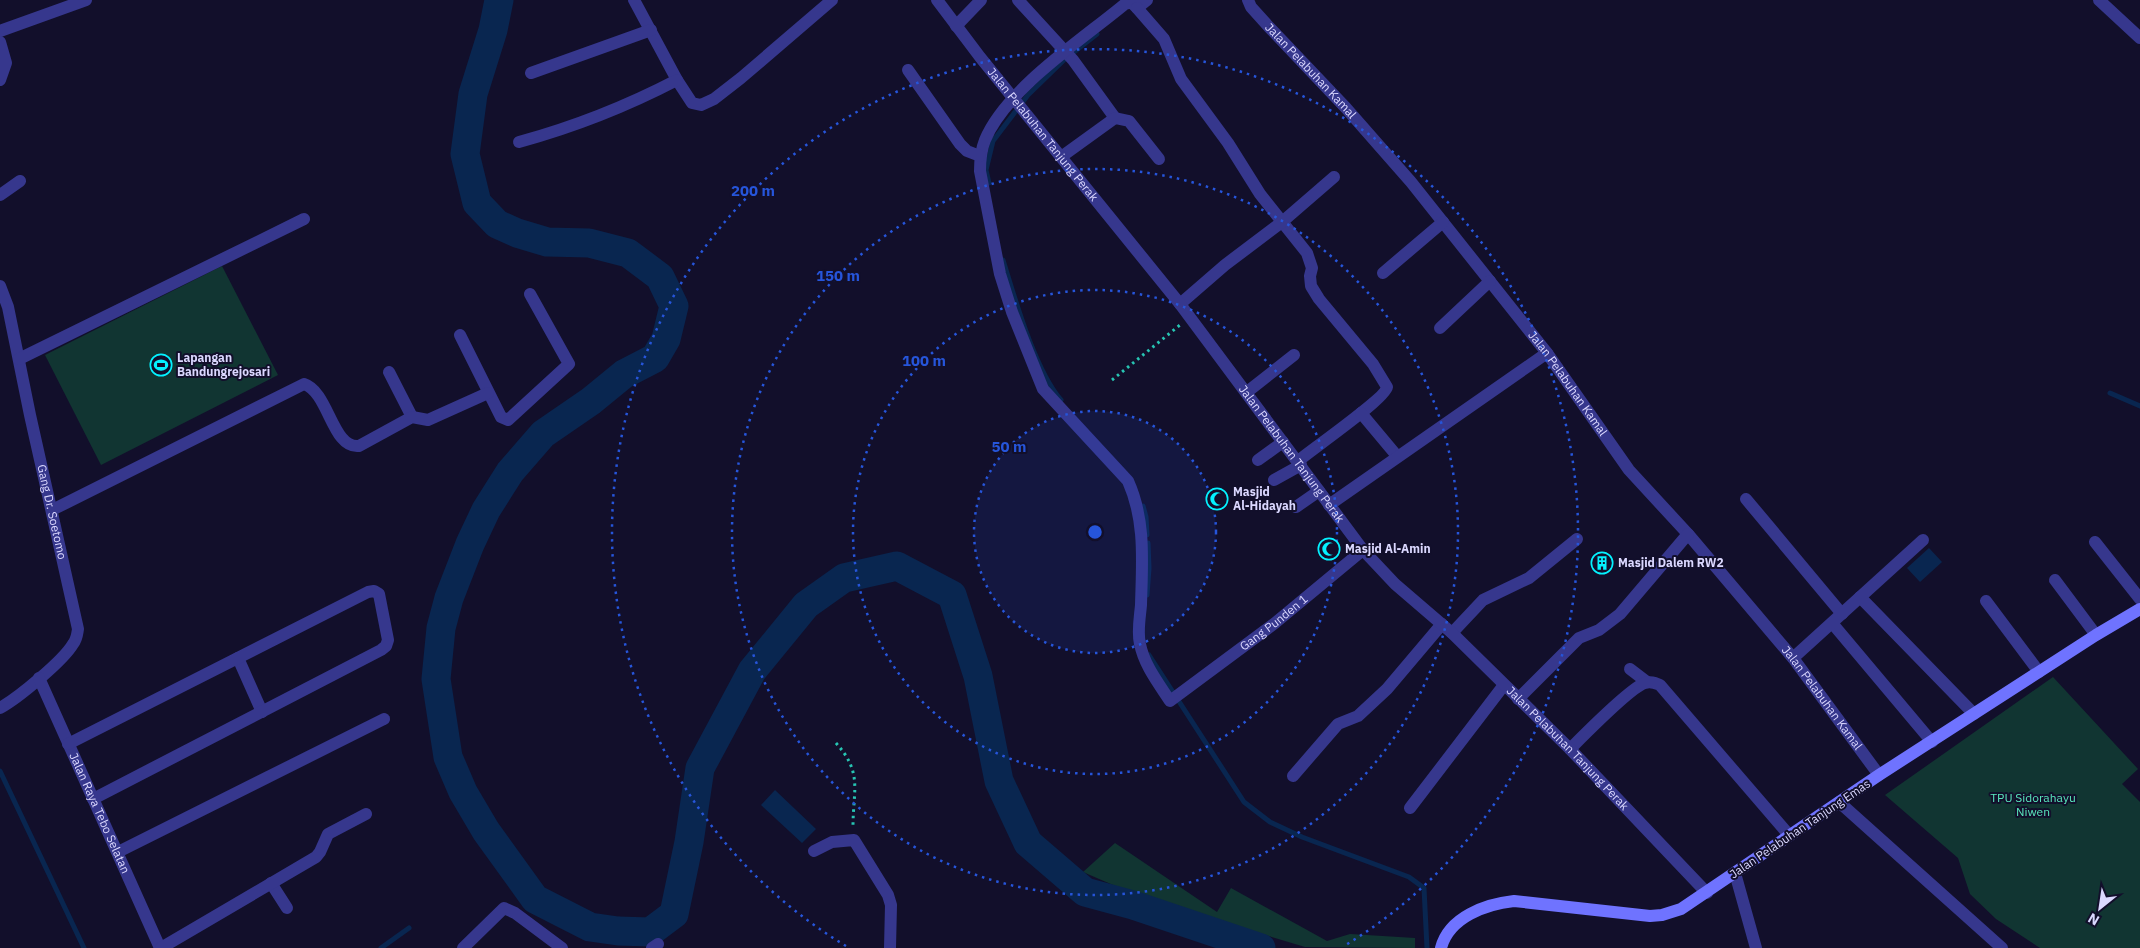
<svg xmlns="http://www.w3.org/2000/svg" width="2140" height="948" font-family="'IBM Plex Sans',sans-serif">
  <style>
    .green { fill: #113532 }
    .water { fill: #092650 }
    .lines { fill: none; stroke-linecap: round; stroke-linejoin: round }
    .stream { stroke: #092650; stroke-width: 5 }
    .river { stroke: #092650; stroke-width: 29 }
    .path { stroke: #27c5b3; stroke-width: 3; stroke-dasharray: 2.5 4; stroke-linecap: butt }
    .minor { stroke: #36378d; stroke-width: 12 }
    .tertiary { stroke: #36378d; stroke-width: 12 }
    .secondary { stroke: #6f73ff; stroke-width: 12 }
    .ring { fill: none; stroke: #2655da; stroke-width: 2.5; stroke-dasharray: 2.5 5 }
    .labels { text-anchor: middle; stroke-width: 4; stroke-linejoin: round; paint-order: stroke }
    .street-label { font-size: 12px; fill: #dbd8ff; stroke: #120f2b }
    .poi-label { font-size: 12px; font-weight: bold; fill: #dbd8ff; stroke: #120f2b; text-anchor: start }
    .park-label { font-size: 12px; fill: #5ae9be; stroke: #120f2b }
    .centre { fill: #2655da; stroke: #120f2b; stroke-width: 2.5 }
    .ring-label { font-size: 15px; text-anchor: middle; font-weight: bold; fill: #2655da; stroke: #120f2b; stroke-width: 4; stroke-linejoin: round; paint-order: stroke }
  </style>
  <rect width="100%" height="100%" fill="#120f2b"/>
  <g class="green">
    <polygon points="222,266 278,375 101,465 45,355"/>
    <polygon points="2053,677 2138,769 2122,784 2140,802 2140,948 2040,948 1996,919 1970,894 1958,858 1885,795"/>
    <polygon points="1115,843 1217,912 1231,888 1327,941 1350,934 1415,938 1415,948 1305,947 1143,898 1083,872"/>
  </g>
  <g class="water">
    <polygon points="1929,548 1942,562 1920,582 1907,568"/>
    <polygon points="775,790 816,829 802,843 761,805"/>
  </g>
  <g class="lines">
    <g class="stream">
      <polyline points="989,183 986,170 993,141 1028,95 1065,59 1097,34"/>
      <path d="M 1003,260 C 1015,299 1035,370 1061,400"/>
      <polyline points="2110,393 2140,406"/>
      <polyline points="1143,506 1146,517 1147,535"/>
      <polyline points="1147,595 1149,568 1148,543"/>
      <polyline points="1149,655 1244,802 1270,822 1302,837 1409,877 1424,888 1427,948"/>
      <polyline points="0,771 84,948"/>
      <polyline points="381,948 409,928"/>
    </g>
    <polyline class="river" points="499,0 493,30 473,94 465,154 477,203 497,224 517,233 547,242 589,243 628,253 660,277 674,306 666,339 655,358 624,374 591,401 543,434 510,472 486,510 470,544 449,598 441,628 436,679 448,757 463,792 486,831 535,899 590,927 618,931 650,932 674,914 689,842 700,768 752,671 806,605 844,578 897,566 952,595 978,676 999,781 1028,843 1085,892 1133,905 1261,948"/>
    <g class="path">
      <polyline points="1112,380 1180,325"/>
      <path d="M 836,743 C 863,773 853,790 853,826"/>
    </g>
    <g class="minor">
      <polyline points="634,0 677,80 692,103 701,105 714,99 741,78 832,0"/>
      <polyline points="1018,0 1073,60 1115,118"/>
      <path id="s1" d="M 1147,0 L 1137,8 L 1131,2 L 1125,4 C 1083,39 1006,89 985,140 C 981,150 980,160 980,171 L 1000,274 L 1012,312 L 1043,389 L 1128,481 C 1146,521 1142,563 1141,605 C 1140,617 1137,632 1140,644 C 1144,665 1159,684 1170,701 L 1275,623 L 1363,550"/>
      <path id="s2" d="M 1248,0 L 1251,7 L 1269,27 L 1346,108 L 1411,182 L 1547,353 L 1629,470 L 1688,534 L 1793,658 L 1879,775"/>
      <polyline points="2099,0 2140,38"/>
      <path d="M 1137,8 L 1164,39 L 1181,79 L 1228,143 L 1260,194 L 1307,253 L 1312,268 L 1310,276 L 1311,286 L 1319,299 L 1373,364 L 1387,387 C 1386,398 1311,450 1298,461"/>
      <polyline points="956,26 981,0"/>
      <polyline points="0,31 86,0"/>
      <polyline points="0,42 6,63 0,80"/>
      <polyline points="908,70 960,144 967,151 980,156"/>
      <polyline points="531,73 651,30"/>
      <path d="M 519,142 C 574,127 627,106 677,80"/>
      <polyline points="1061,157 1115,118 1129,121 1159,159"/>
      <polyline points="0,195 20,181"/>
      <polyline points="1383,273 1443,222"/>
      <path id="s3" d="M 0,286 L 8,307 L 30,415 L 78,629 C 77,635 77,639 73,644 C 63,661 18,698 0,708"/>
      <polyline points="1180,304 1225,265 1282,222 1334,177"/>
      <polyline points="1440,328 1490,281"/>
      <polyline points="460,335 501,417 508,420 569,364 530,294"/>
      <polyline points="19,359 304,219"/>
      <polyline points="389,372 412,417"/>
      <polyline points="1247,392 1294,355"/>
      <polyline points="1361,413 1397,456"/>
      <polyline points="1258,460 1283,442"/>
      <polyline points="1274,480 1301,465"/>
      <polyline points="1746,499 1842,614"/>
      <polyline points="1329,505 1547,353"/>
      <polyline points="1296,507 1319,491"/>
      <path d="M 52,510 L 304,384 C 329,392 332,449 359,446 L 412,417 L 428,420 L 488,393"/>
      <polyline points="2095,542 2140,599"/>
      <polyline points="2055,580 2096,635"/>
      <polyline points="1860,597 1974,714"/>
      <polyline points="1986,601 2039,672"/>
      <polyline points="1832,623 1932,742"/>
      <polyline points="1452,633 1483,600 1529,578 1577,539"/>
      <polyline points="238,658 262,712"/>
      <polyline points="1793,658 1923,540"/>
      <polyline points="1630,669 1647,682"/>
      <path id="s4" d="M 39,678 L 160,948"/>
      <polyline points="1518,699 1579,638 1599,630 1620,614 1688,534"/>
      <polyline points="68,744 368,592 374,591 379,594 388,640 386,646 381,650 93,799"/>
      <path d="M 1570,749 C 1583,736 1631,687 1645,683 C 1651,681 1655,683 1660,685 L 1789,835"/>
      <polyline points="1293,776 1338,724 1358,716 1387,689 1442,624"/>
      <polyline points="1839,802 2002,948"/>
      <polyline points="1410,808 1504,685"/>
      <polyline points="814,851 832,842 854,840 888,895 891,905 890,948"/>
      <polyline points="118,852 384,719"/>
      <polyline points="1735,873 1756,948"/>
      <polyline points="271,883 287,908"/>
      <polyline points="161,948 316,857 320,852 328,834 366,814"/>
      <polyline points="463,948 504,908 515,913 562,948"/>
      <polyline points="652,948 658,944"/>
    </g>
    <path class="tertiary" id="s5" d="M 937,0 L 980,57 L 1180,304 L 1363,550 L 1395,584 L 1452,633 L 1570,749 L 1707,893"/>
    <path class="secondary" d="M 1441,948 C 1449,917 1486,904 1514,901 L 1650,916 L 1662,915 L 1681,909 L 1879,775 L 2096,635 L 2140,609"/>
  </g>
  <circle cx="1095" cy="532" r="121" fill="#2655da" fill-opacity=".12"/>
  <g class="ring">
    <circle cx="1095" cy="532" r="121"/>
    <circle cx="1095" cy="532" r="242"/>
    <circle cx="1095" cy="532" r="363"/>
    <path d="M846 946A483 483 0 1 1 1344 946"/>
  </g>
  <defs>
    <g id="stadium-ring" transform="scale(1.125)"><circle r="9.5" fill="#120f2b" stroke="#04f2ff" stroke-width="1.5"/><path d="M0-5a6.5 5 0 1 0 0 10a6.5 5 0 1 0 0-10ZM-3.5-1.8h7v3.6h-7Z" fill="#04f2ff"/></g>
    <g id="mosque-ring" transform="scale(1.125)"><circle r="9.5" fill="#120f2b" stroke="#04f2ff" stroke-width="1.5"/><path d="M3.5-4.9A6 6 0 1 0 3.5 4.9A5 5 0 1 1 3.5-4.9Z" fill="#04f2ff"/></g>
    <g id="building-ring" transform="scale(1.125)"><circle r="9.5" fill="#120f2b" stroke="#04f2ff" stroke-width="1.5"/><path d="M-4-6H4V6H1V3H-1V6H-4ZM-2.5-4.3h1.7v1.8h-1.7ZM.8-4.3h1.7v1.8H.8ZM-2.5-1h1.7V.8h-1.7ZM.8-1h1.7V.8H.8Z" fill="#04f2ff"/></g>
  </defs>
  <g fill-rule="evenodd">
    <use href="#stadium-ring" x="161" y="365"/>
    <use href="#mosque-ring" x="1217" y="499"/>
    <use href="#mosque-ring" x="1329" y="549"/>
    <use href="#building-ring" x="1602" y="563"/>
  </g>
  <g class="labels">
    <g class="street-label">
      <text dy="4" stroke="none"><textPath href="#s2" startOffset="95">Jalan Pelabuhan Kamal</textPath></text>
      <text dy="4" stroke="none"><textPath href="#s5" startOffset="171">Jalan Pelabuhan Tanjung Perak</textPath></text>
      <text dy="4" stroke="none"><textPath href="#s2" startOffset="500">Jalan Pelabuhan Kamal</textPath></text>
      <text dy="4" stroke="none"><textPath href="#s5" startOffset="576">Jalan Pelabuhan Tanjung Perak</textPath></text>
      <text dy="4" stroke="none"><textPath href="#s3" startOffset="232">Gang Dr. Soetomo</textPath></text>
      <text dy="4" stroke="none"><textPath href="#s1" startOffset="969">Gang Punden 1</textPath></text>
      <text dy="4" stroke="none"><textPath href="#s2" startOffset="905">Jalan Pelabuhan Kamal</textPath></text>
      <text dy="4" stroke="none"><textPath href="#s5" startOffset="981">Jalan Pelabuhan Tanjung Perak</textPath></text>
      <text dy="4" stroke="none"><textPath href="#s4" startOffset="148">Jalan Raya Tebo Selatan</textPath></text>
      <text transform="translate(1800 829) rotate(-34)" y="4">Jalan Pelabuhan Tanjung Emas</text>
    </g>
    <g class="poi-label">
      <text x="177" y="362">Lapangan<tspan x="177" dy="14">Bandungrejosari</tspan></text>
      <text x="1233" y="496">Masjid<tspan x="1233" dy="14">Al-Hidayah</tspan></text>
      <text x="1345" y="553">Masjid Al-Amin</text>
      <text x="1618" y="567">Masjid Dalem RW2</text>
    </g>
    <g class="park-label">
      <text x="2033" y="802">TPU Sidorahayu<tspan x="2033" dy="14">Niwen</tspan></text>
    </g>
  </g>
  <circle cx="1095" cy="532" r="8" class="centre"/>
  <g class="ring-label">
    <text x="753" y="196">200 m</text>
    <text x="838" y="281">150 m</text>
    <text x="924" y="366">100 m</text>
    <text x="1009" y="452">50 m</text>
  </g>
  <g transform="translate(2100 908) rotate(210)" stroke="#120f2b" stroke-width="4" paint-order="stroke">
  <path d="M0-4L9 19L0 12L-9 19Z" fill="#dbd8ff"/>
  <text y="-8" font-size="14" font-weight="bold" text-anchor="middle" fill="#dbd8ff">N</text>
  </g>
</svg>
